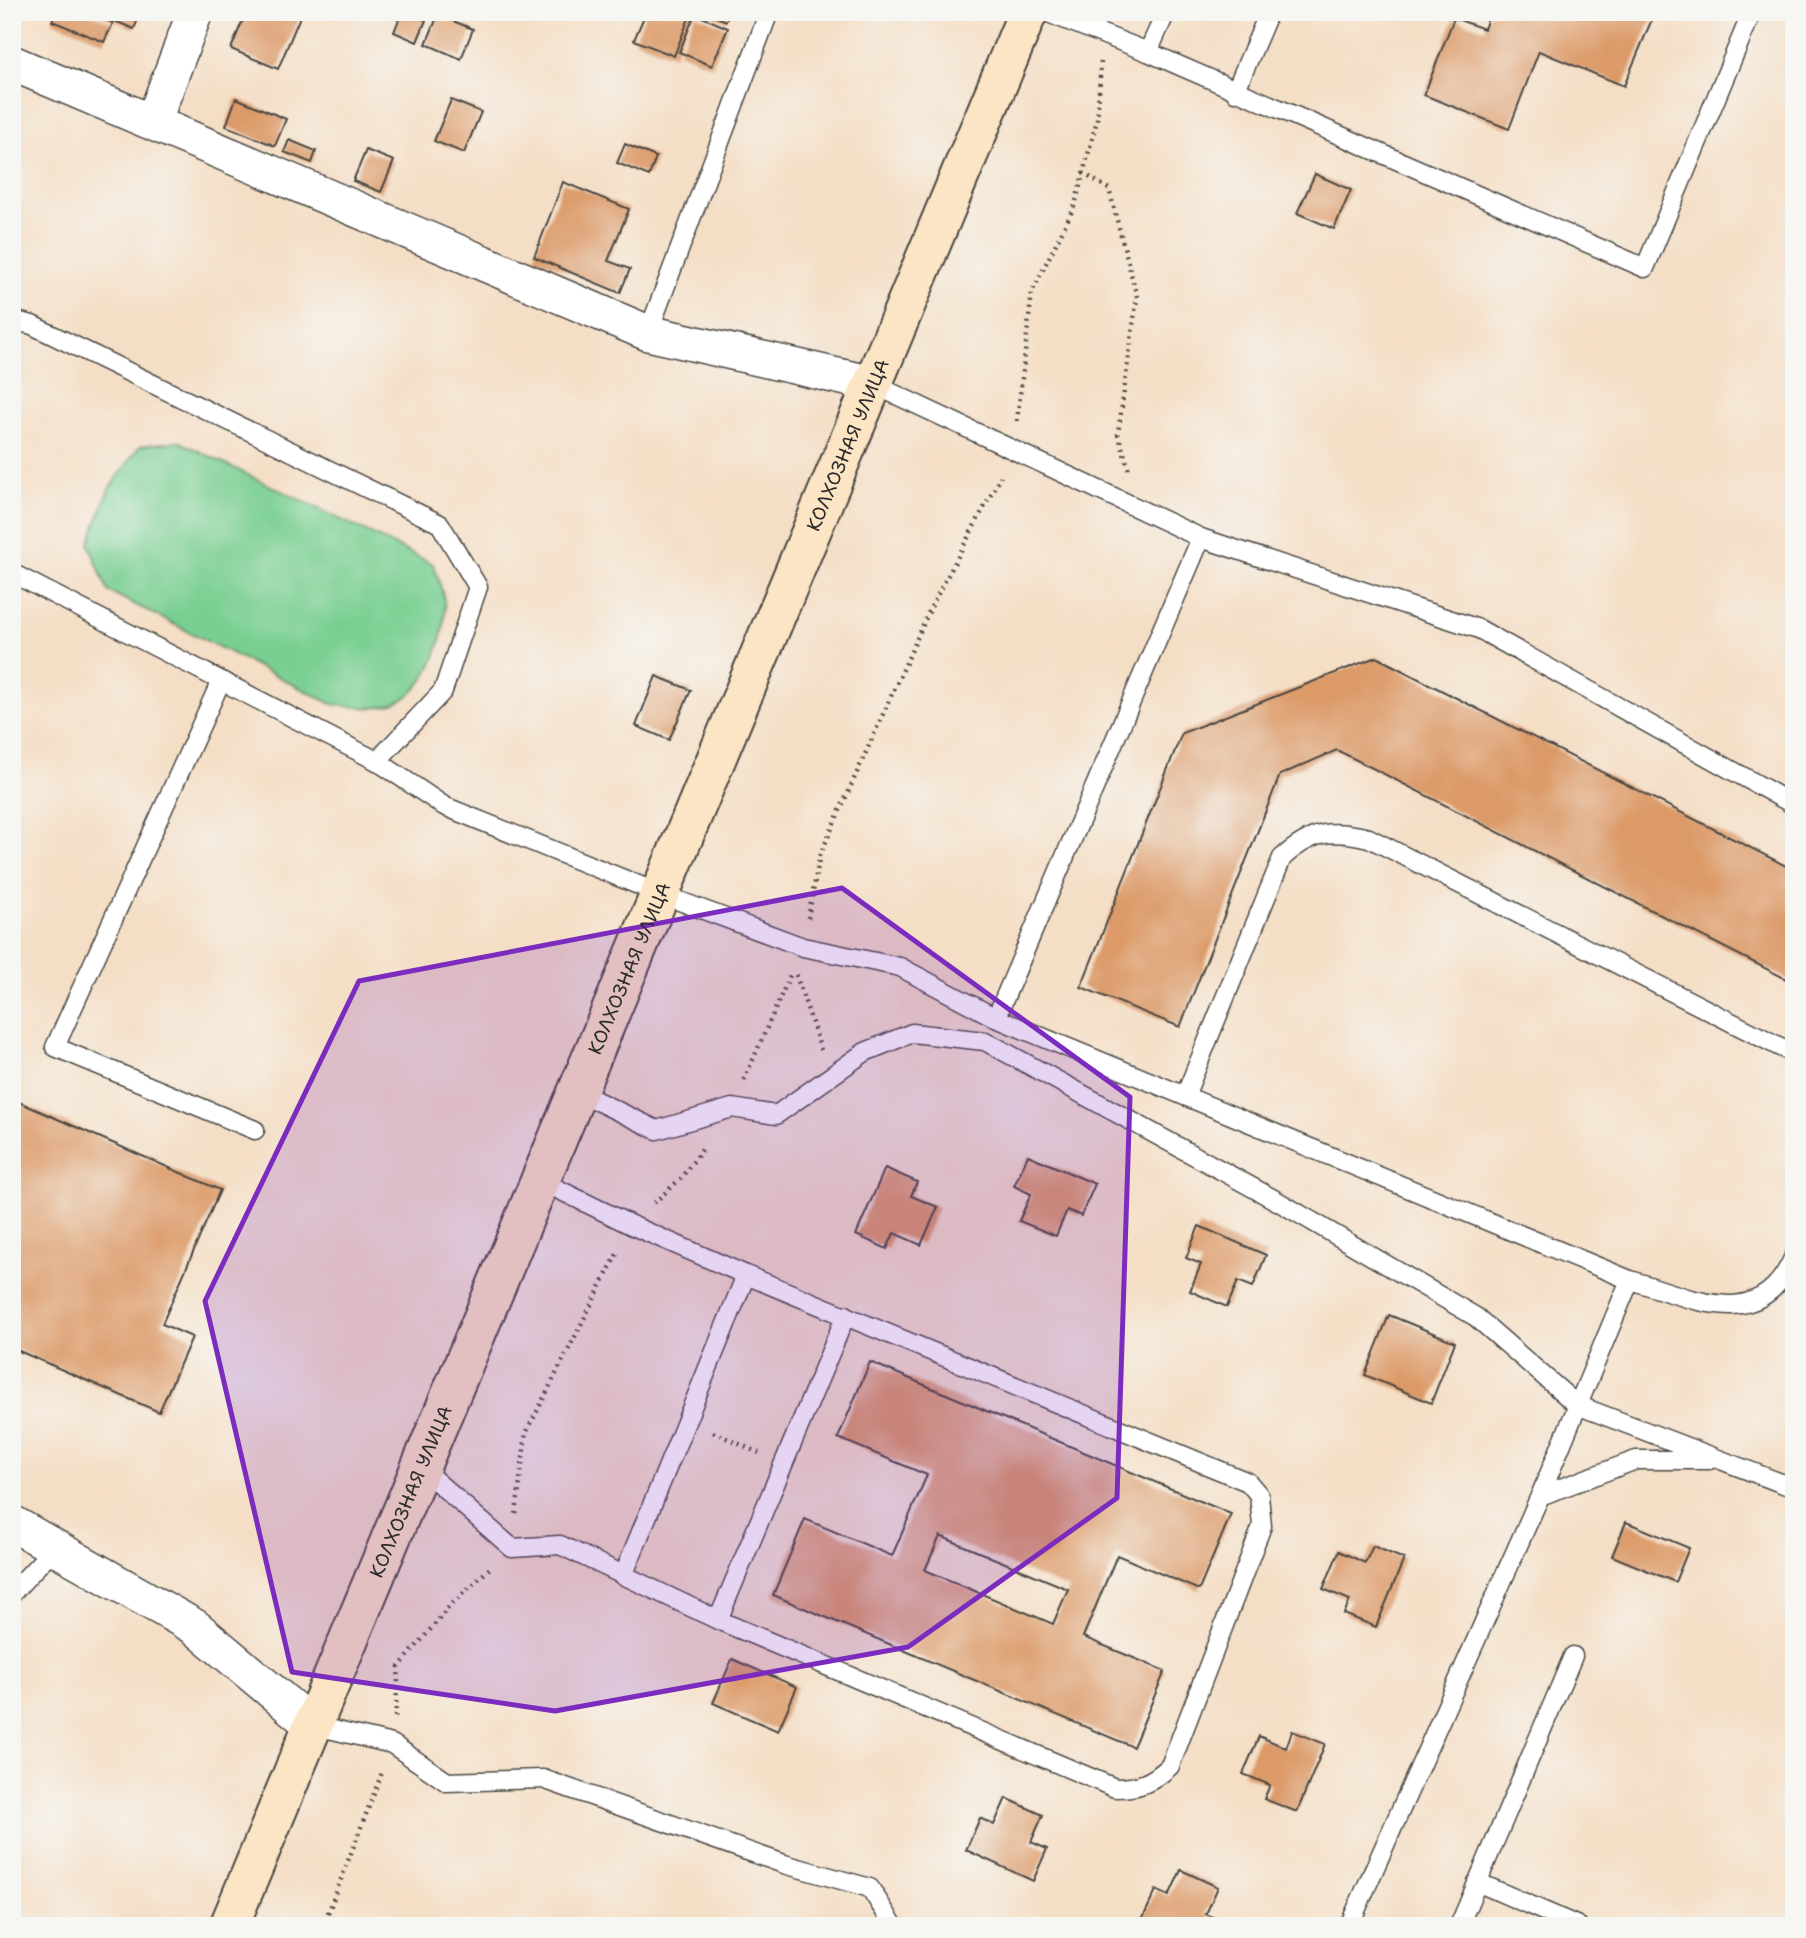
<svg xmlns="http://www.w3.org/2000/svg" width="1806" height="1938" font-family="'Shantell Sans',sans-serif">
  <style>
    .green { fill: #79cf92; stroke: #527d5e; stroke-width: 2 }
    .building { fill: #dc9a68; fill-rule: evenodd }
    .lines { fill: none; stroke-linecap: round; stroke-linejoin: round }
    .lane-casing { stroke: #494642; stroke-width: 21 }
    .street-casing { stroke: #494642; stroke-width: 38 }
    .secondary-casing { stroke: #494642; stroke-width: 42 }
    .path { stroke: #494642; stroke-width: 4.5; stroke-dasharray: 2 5; stroke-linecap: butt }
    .lane { stroke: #fff; stroke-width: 18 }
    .street { stroke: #fff; stroke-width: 35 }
    .secondary { stroke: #fce5c4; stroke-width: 38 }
    .marked { fill: #7b2cbf; fill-opacity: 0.2; stroke: #7b2cbf; stroke-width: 5; stroke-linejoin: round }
    .labels { text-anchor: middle; stroke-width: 5; stroke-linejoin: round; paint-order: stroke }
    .street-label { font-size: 19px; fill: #2b2b2b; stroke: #f6f6f2 }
  </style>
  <rect width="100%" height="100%" fill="#f6f6f2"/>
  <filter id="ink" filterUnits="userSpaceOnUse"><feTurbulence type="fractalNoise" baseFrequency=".0143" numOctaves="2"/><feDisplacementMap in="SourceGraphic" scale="14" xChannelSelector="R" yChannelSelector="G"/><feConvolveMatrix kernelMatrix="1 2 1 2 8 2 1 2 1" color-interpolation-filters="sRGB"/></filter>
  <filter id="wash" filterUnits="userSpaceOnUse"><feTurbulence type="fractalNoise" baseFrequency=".00686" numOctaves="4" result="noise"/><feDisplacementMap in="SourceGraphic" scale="28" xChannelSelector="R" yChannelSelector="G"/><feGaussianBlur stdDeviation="1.57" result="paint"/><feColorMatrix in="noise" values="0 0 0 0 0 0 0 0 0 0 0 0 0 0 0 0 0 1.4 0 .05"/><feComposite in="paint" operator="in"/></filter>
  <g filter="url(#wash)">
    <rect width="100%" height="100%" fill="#f4dec5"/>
    <path class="green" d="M 178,441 L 433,564 C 437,576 442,588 444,600 C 448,634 429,690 396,703 C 375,711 353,707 332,704 L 108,591 L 89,544 L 109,489 L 140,446 Z"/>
    <g id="blocks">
      <g class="building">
        <polygon points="56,12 87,12 113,23 104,42 52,21"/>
        <polygon points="93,12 141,12 134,29"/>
        <polygon points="246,12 302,12 278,69 231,49"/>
        <polygon points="402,12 426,20 417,42 394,32"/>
        <polygon points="646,12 691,13 674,56 634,40"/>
        <polygon points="705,12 730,12 726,21"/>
        <polygon points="1490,12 1655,12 1624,86 1539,51 1509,129 1424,95 1454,18 1484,29"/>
        <polygon points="695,14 728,28 712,66 679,52"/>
        <polygon points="438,15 473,29 461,59 426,44"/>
        <polygon points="236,98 286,119 275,146 226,126"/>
        <polygon points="451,100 481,112 464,153 434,141"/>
        <polygon points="289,140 316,151 312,163 284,152"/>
        <polygon points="625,144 656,157 649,176 617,163"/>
        <polygon points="366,150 394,161 381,192 353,181"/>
        <polygon points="1315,174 1351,190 1334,229 1297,213"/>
        <polygon points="563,182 629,209 608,261 630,269 620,293 534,257"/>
        <polygon points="1376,657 1794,870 1794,983 1337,750 1280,775 1180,1027 1081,987 1182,733"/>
        <polygon points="656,676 691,690 669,740 636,726"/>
        <polygon points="12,1099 220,1190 162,1324 192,1337 159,1412 12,1348"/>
        <polygon points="1028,1155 1095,1184 1081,1216 1067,1210 1056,1236 1019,1221 1031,1194 1014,1186"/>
        <polygon points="885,1168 917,1182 911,1196 938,1207 921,1245 894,1233 887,1249 856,1235"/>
        <polygon points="1199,1226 1266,1255 1253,1287 1238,1281 1227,1307 1190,1291 1201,1264 1186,1258"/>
        <polygon points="1389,1315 1455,1342 1431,1403 1365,1375"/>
        <path d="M 870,1362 L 1231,1514 L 1199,1590 L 1117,1555 L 1083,1637 L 1165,1671 L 1133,1747 L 773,1595 L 805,1519 L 892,1556 L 927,1475 L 838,1438 ZM 940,1536 L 1068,1589 L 1053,1624 L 925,1570 Z"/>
        <polygon points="1626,1522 1689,1548 1675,1582 1612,1556"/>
        <polygon points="1373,1546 1404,1559 1376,1627 1344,1614 1350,1600 1323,1589 1339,1551 1365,1563"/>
        <polygon points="732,1659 797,1687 778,1731 713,1703"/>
        <polygon points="1292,1731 1325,1744 1297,1812 1264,1799 1270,1785 1243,1774 1259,1736 1286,1748"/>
        <polygon points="1006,1798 1043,1815 1031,1842 1047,1849 1033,1881 966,1850 980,1818 994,1825"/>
        <polygon points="1181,1870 1218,1887 1206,1914 1222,1921 1220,1926 1149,1926 1141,1922 1156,1890 1169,1896"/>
      </g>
    </g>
  </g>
  <g filter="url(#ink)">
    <use href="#blocks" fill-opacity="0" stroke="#494642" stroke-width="2"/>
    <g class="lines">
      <g class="lane-casing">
        <g id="lane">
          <polyline points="1046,12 1148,52 1645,268 1752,12"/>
          <polyline points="1148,52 1166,12"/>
          <polyline points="1235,92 1269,12"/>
          <polyline points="12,320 32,325 440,524 478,587 443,691 377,761"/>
          <polyline points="648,333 769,12"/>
          <polyline points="873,384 1201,538 1479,629 1794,805"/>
          <path d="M 12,573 L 377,761 L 444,806 L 658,893 L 803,947 L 900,967 L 996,1018 L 1630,1280 C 1693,1298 1760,1336 1794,1256"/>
          <polyline points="221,681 55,1047 255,1130"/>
          <polyline points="996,1018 1201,538"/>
          <polyline points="576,1091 657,1130 732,1108 776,1115 865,1052 912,1033 985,1041 1279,1202 1476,1317 1577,1405 1794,1488"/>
          <path d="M 1185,1096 L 1282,858 C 1312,831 1330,829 1369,838 L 1794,1054"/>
          <path d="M 420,1467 L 512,1548 L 560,1545 L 718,1620 L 1115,1788 C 1139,1788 1152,1783 1170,1766 L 1262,1526 L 1259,1495 L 1248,1482 L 746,1275 L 631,1225 L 539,1180"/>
          <polyline points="1540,1496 1636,1460 1709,1460"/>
          <polyline points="623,1576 746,1275"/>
          <polyline points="12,1593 55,1547"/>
          <polyline points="718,1620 846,1315"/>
          <polyline points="312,1725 392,1744 447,1782 543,1779 784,1864 870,1888 894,1926"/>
          <polyline points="1477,1882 1578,1926"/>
          <polyline points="1349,1926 1540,1496 1630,1280"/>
          <polyline points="1459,1926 1573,1656"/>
        </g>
      </g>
      <g class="street-casing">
        <g id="street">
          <polyline points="12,63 648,333 873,384"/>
          <polyline points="153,122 195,12"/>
          <polyline points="12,1523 195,1627 312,1725"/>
        </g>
      </g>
      <g class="secondary-casing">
        <g id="secondary">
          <path id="s1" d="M 229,1926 L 1028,12"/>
        </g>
      </g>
      <g class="path">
        <polyline points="1083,173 1109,189 1137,297 1118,434 1130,473"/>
        <polyline points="1017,421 1032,292 1075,205 1097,120 1101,62"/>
        <polyline points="808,918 820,855 931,607 1001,476"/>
        <polyline points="796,975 821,1050"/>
        <polyline points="744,1080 791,973"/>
        <polyline points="654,1203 681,1178 704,1147"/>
        <polyline points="713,1432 759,1453"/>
        <polyline points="516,1514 526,1433 618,1252"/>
        <polyline points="395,1717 399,1667 449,1607 492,1566"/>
        <polyline points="323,1926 383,1770"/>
      </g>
      <use href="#lane" class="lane"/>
      <use href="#street" class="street"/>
      <use href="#secondary" class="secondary"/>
    </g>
  </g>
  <path class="marked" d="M 842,888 L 1130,1097 L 1117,1498 L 908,1647 L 555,1711 L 292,1672 L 205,1301 L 359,981 Z"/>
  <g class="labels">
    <g class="street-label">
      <text dy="7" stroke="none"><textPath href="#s1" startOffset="1605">КОЛХОЗНАЯ УЛИЦА</textPath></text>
      <text dy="7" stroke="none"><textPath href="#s1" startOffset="1038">КОЛХОЗНАЯ УЛИЦА</textPath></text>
      <text dy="7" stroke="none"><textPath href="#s1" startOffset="471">КОЛХОЗНАЯ УЛИЦА</textPath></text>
    </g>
  </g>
  <rect width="1806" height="1938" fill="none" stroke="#f6f6f2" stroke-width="42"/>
</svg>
